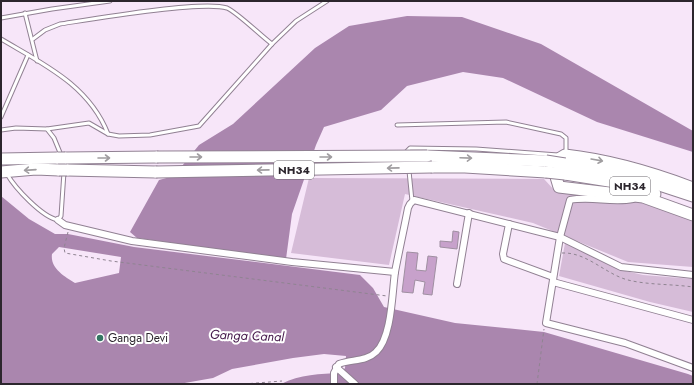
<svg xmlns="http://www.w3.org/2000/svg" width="694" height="385" font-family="Jost,sans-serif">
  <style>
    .green { fill: #d6bcd8 }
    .water { fill: #aa86ae; fill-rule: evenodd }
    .building { fill: #c7a1cb; stroke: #9f8fa1 }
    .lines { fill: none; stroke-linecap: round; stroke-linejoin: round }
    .lane-casing { stroke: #918193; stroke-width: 5 }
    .street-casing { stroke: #918193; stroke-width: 8 }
    .highway-casing { stroke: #918193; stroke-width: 13 }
    .path { stroke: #8f8491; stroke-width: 1; stroke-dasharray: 3 3; stroke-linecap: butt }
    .lane { stroke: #fff; stroke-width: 3 }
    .street { stroke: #fff; stroke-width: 6 }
    .highway { stroke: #fff; stroke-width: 11 }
    .highway-bridge-casing { stroke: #918193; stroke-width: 13; stroke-linecap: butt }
    .highway-bridge { stroke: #fff; stroke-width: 11 }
    .oneway { stroke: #a09da0 }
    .poi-dot { fill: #347563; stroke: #fff; stroke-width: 1.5 }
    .labels { text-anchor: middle; stroke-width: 4; stroke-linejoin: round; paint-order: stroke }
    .shield { fill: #fff; stroke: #6b676c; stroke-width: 1 }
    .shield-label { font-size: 11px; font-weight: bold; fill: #2c262d }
    .poi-label { font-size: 12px; fill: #2c262d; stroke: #fff; text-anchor: start }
    .water-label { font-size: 13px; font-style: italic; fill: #421548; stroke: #fff }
  </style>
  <rect width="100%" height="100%" fill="#f7e6f9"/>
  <g class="green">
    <polygon points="309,178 544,179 556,192 639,202 693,220 693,267 628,262 533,223 405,194 389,265 291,253"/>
    <polygon points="565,243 621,270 643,275 693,279 693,312 650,302 559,276"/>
  </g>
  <g class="water">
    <polygon points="407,16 462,17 541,44 693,131 693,152 597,122 503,78 463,72 407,86 381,110 324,127 316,145 292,214 286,259 137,238 130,232 159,180 174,176 199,145 233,124 315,48 349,26"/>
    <path d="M 1,196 L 29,219 L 55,234 L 68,234 L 134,247 L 360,275 L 373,288 L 384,307 L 455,323 L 544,332 L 688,374 L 693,376 L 693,384 L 281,384 C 300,374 320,374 341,373 L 345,368 L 346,356 L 324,354 L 293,358 L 232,369 L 213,378 L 179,384 L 1,384 ZM 59,247 L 121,257 L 119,273 L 75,283 C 64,276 50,268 52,254 Z"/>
  </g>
  <g class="building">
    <polygon points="453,231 459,232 457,249 440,247 440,241 452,242"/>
    <polygon points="407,252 418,253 416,270 426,271 428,256 437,257 432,295 423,294 425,282 415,280 413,293 402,292"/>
  </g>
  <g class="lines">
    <g class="lane-casing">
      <g id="lane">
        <polyline points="25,13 37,61"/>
        <polyline points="1,18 52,9 110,1"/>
        <path d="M 1,39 C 43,64 89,85 108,134"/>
        <path d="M 33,39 L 45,30 L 60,24 C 92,19 202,0 227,8 C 238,13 261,36 272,44"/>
        <polyline points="1,117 28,55"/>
        <polyline points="397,125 506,122 561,134 566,138 566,152"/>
        <polyline points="47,129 89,123 108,134 119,136 150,135 199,126 272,44 296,21 327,1"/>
        <polyline points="1,130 16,128 47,129 54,138 61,155"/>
        <polyline points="408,153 407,151 410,148 476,149 558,155"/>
        <polyline points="409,171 412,201"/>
        <path d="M 7,174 C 15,188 42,217 58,220 L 61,216 L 64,172"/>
      </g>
    </g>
    <g class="street-casing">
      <g id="street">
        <path d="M 633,199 C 612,203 591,196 570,200 L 560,237 L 546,323 L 625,343 L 693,368"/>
        <polyline points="58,220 65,225 132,241 292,262 395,272"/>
        <polyline points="509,224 503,254 504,259 553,277"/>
        <polyline points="553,282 693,320"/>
        <polyline points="457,284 469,213"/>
        <polyline points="336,367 355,384"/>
        <path d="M 334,384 L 334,373 L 339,364 C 351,359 366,362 376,352 C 392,337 392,293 395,272 C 399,251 404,229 408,208 L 410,204 L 414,200 L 560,237 L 621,267 L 693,275"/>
      </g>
    </g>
    <g class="highway-casing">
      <g id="highway">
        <polyline points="427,156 546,161"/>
        <polyline points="65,158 157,157"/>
        <polyline points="1,159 58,158"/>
        <polyline points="565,164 629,175 693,196"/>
        <polyline points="432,167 465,167 546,172"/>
        <polyline points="67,170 156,172"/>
        <polyline points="1,172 36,169 59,170"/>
        <polyline points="565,174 609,181 655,194"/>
        <path d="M 693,188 C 651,172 610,160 565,155 L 560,158 L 556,177 L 559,187 L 643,197 L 693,215"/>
      </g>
    </g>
    <g class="path">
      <polyline points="68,232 64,248 65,253 111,261 387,296"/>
      <path d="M 562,253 C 587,252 605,274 628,280 C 648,285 672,284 693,287"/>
      <polyline points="244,384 282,381"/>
      <polyline points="537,384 544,329"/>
    </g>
    <use href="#lane" class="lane"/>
    <use href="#street" class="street"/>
    <use href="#highway" class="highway"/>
    <g class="highway-bridge-casing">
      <g id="highway-bridge">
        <polyline points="157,157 427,156"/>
        <polyline points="58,158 65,158"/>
        <polyline points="546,161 565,164"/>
        <polyline points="59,170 67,170"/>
        <polyline points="156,172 432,167"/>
        <polyline points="546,172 565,174"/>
      </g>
    </g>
    <use href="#highway-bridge" class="highway-bridge"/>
  </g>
  <defs><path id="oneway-shaft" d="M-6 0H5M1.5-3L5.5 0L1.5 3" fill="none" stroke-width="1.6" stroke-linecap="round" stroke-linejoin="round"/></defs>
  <g class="oneway">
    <use href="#oneway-shaft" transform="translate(196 157)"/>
    <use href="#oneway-shaft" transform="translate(326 157)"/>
    <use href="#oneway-shaft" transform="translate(104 158)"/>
    <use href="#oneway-shaft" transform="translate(466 158) rotate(2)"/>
    <use href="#oneway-shaft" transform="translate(597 160) rotate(10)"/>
    <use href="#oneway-shaft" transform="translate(393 168) rotate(179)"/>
    <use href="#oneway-shaft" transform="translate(30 170) rotate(176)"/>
    <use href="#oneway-shaft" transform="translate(263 170) rotate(179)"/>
  </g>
  <circle class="poi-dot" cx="100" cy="338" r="4"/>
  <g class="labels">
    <g class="shield">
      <rect x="274" y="161" width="40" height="18" rx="3"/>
      <rect x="610" y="177" width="40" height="18" rx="3"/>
    </g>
    <g class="shield-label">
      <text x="294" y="174">NH34</text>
      <text x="630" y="190">NH34</text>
    </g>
    <g class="poi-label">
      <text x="108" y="342">Ganga Devi</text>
    </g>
    <g class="water-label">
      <text transform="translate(247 335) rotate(2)" y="5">Ganga Canal</text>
    </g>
  </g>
  <rect width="694" height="385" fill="none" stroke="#2c262d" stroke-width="4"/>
</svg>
